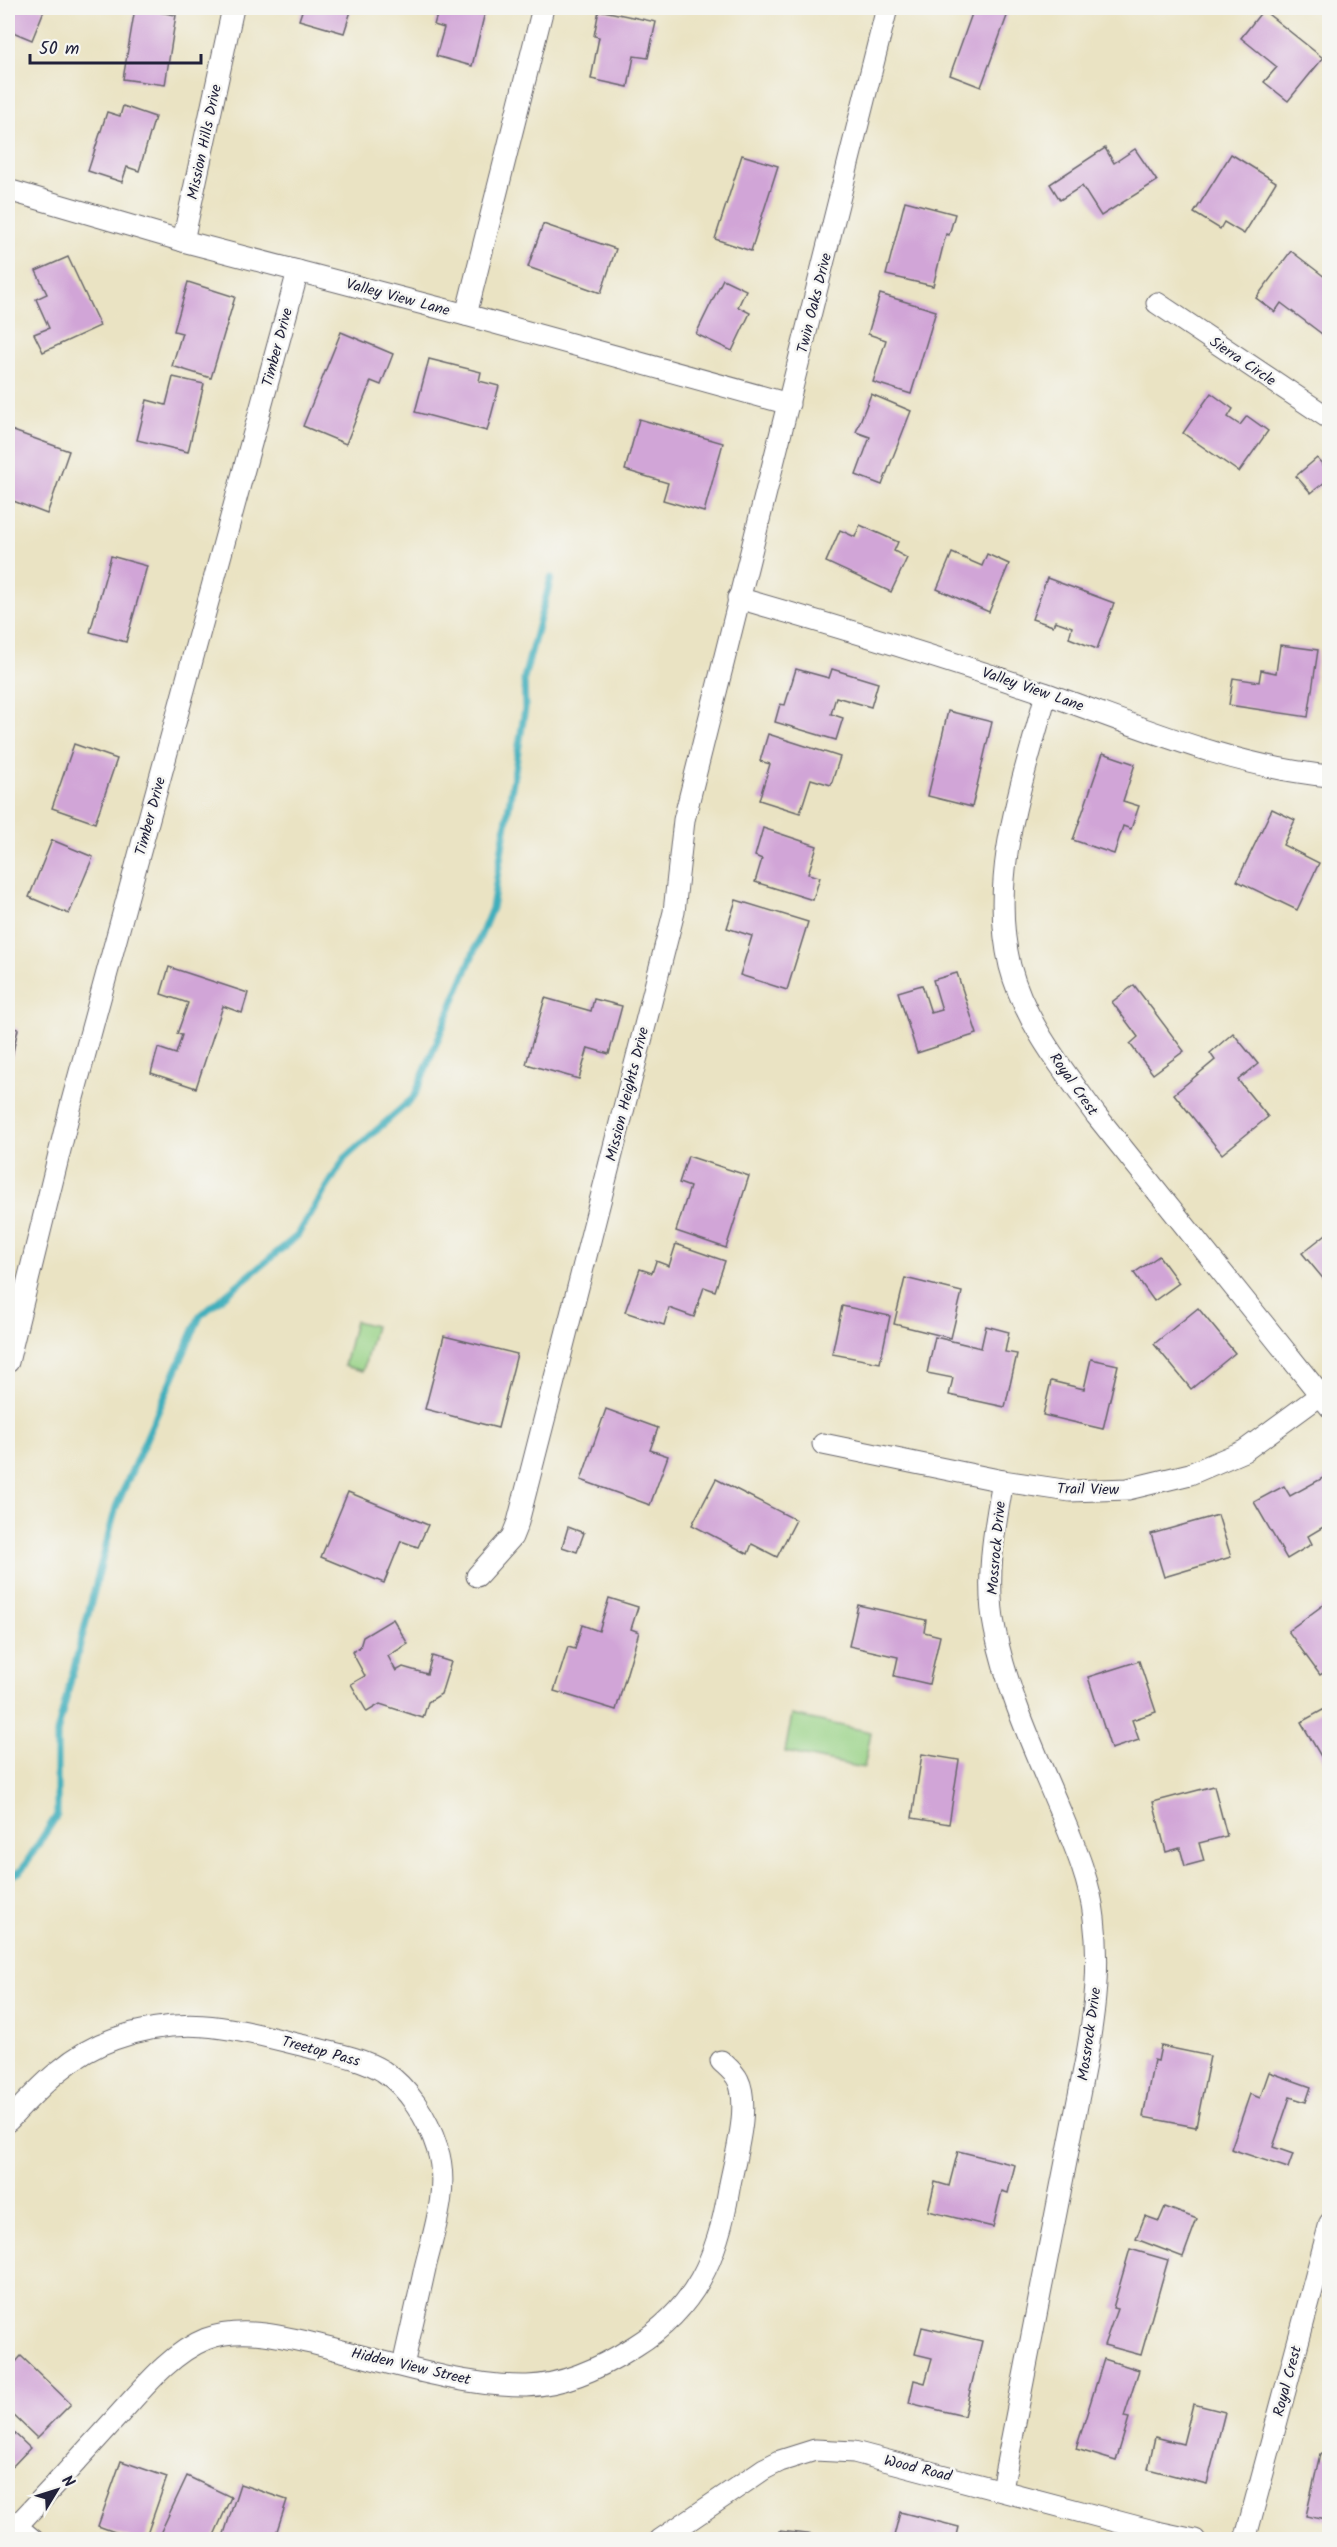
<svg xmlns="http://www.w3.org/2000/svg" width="1337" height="2547" font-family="Kalam,sans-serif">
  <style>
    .green { fill: #98d286; stroke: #5d7a60; stroke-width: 1.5 }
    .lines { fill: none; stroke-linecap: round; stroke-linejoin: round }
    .stream { stroke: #40afbc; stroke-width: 7 }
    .building { fill: #d1a5d7 }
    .street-casing { stroke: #68666b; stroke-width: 23 }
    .street { stroke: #fff; stroke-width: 21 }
    .labels { text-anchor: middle; stroke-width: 5; stroke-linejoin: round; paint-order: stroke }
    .street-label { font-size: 15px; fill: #22223b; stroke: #f6f6f2 }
  </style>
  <rect width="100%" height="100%" fill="#f6f6f2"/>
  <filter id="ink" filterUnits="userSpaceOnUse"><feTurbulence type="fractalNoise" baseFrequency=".0167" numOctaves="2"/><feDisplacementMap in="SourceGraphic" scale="12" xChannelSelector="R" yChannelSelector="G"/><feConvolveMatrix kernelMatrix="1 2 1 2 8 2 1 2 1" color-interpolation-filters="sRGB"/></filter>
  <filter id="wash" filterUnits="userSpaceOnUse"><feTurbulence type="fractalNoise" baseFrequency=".008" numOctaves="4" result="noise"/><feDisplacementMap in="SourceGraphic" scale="24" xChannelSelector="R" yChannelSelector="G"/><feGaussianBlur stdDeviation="1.35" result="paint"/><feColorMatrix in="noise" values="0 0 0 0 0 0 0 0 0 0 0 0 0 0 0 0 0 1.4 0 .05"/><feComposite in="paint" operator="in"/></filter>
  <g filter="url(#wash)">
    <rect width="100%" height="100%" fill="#eae3c3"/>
    <g class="green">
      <polygon points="355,1321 375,1326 363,1371 344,1366"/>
      <polygon points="792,1715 871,1732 864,1768 785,1752"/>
    </g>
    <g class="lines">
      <polyline class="stream" points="8,1877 21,1871 57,1815 57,1733 116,1507 200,1316 297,1236 345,1158 414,1097 492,908 525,709 524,678 551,578"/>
    </g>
    <g id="blocks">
      <g class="building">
        <polygon points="8,8 45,8 32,40 8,30"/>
        <polygon points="135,8 176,15 165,85 123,79"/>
        <polygon points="303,8 352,8 344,33 299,20"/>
        <polygon points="439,8 486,8 472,66 436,56 444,28 434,25"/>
        <polygon points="974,8 1010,8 981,87 950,75"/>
        <polygon points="599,10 656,22 648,58 634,56 628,87 591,79 599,37 594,36"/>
        <polygon points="1263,10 1323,58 1288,101 1264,82 1277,67 1241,38"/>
        <polygon points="123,106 155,117 139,171 127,167 122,182 88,171 107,112 120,116"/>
        <polygon points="1105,148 1114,163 1135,149 1157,181 1101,216 1082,186 1060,200 1050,184"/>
        <polygon points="1231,154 1276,182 1244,234 1224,222 1220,229 1194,213"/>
        <polygon points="742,155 778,166 751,251 715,239"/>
        <polygon points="905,201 955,214 949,235 946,234 933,286 886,275"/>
        <polygon points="543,224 616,249 601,293 528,267"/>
        <polygon points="1291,251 1330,281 1330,340 1281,303 1275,312 1256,298"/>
        <polygon points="68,257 100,326 43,352 34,334 49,328 36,299 47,294 36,271"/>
        <polygon points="723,279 746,290 738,307 750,313 732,351 696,334"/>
        <polygon points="188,282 235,297 211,378 172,366 182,333 174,331"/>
        <polygon points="880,294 936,311 911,394 873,382 886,340 868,334"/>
        <polygon points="341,332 393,354 381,385 371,381 346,444 303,426"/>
        <polygon points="429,359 481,372 479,381 499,386 487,431 415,412"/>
        <polygon points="173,377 204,384 188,452 137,440 147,400 166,405"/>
        <polygon points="1211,393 1233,409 1228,417 1240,425 1247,416 1268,431 1239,472 1183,433"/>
        <polygon points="871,394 911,411 882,485 856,475 870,437 856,432"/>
        <polygon points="639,419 723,443 704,512 663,500 668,483 625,470"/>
        <polygon points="8,429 69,451 47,514 8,499"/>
        <polygon points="1317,458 1330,473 1330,478 1311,493 1296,476"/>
        <polygon points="860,525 898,542 894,551 907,558 891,592 826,562 840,530 855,537"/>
        <polygon points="952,553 982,566 987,554 1009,564 989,612 937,589"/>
        <polygon points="111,556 147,566 126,642 90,632"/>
        <polygon points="1047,578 1114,603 1097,649 1069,638 1072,627 1055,621 1053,626 1032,619"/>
        <polygon points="1280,645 1318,650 1308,717 1229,705 1233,678 1259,682 1261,670 1276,673"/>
        <polygon points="796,669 829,678 832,669 878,683 871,707 836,697 831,714 843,718 836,740 775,722 780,704 785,705"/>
        <polygon points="948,711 992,722 972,807 928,796"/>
        <polygon points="768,734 840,757 831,785 811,779 800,813 759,800 770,764 760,761"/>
        <polygon points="74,744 117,759 95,823 52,808"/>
        <polygon points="1103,753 1135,764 1123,801 1139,806 1131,829 1123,826 1114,854 1073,840"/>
        <polygon points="1272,809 1295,820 1283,845 1319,863 1297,910 1237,881"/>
        <polygon points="763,828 817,846 808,874 820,877 813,900 755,882 762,859 755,856"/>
        <polygon points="52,840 93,857 69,914 29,897"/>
        <polygon points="736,900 808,922 787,990 740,975 752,936 727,928"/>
        <polygon points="169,967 248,993 242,1013 223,1006 196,1088 151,1073 158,1048 176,1054 182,1035 177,1034 188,1003 161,994"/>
        <polygon points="957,973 977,1034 917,1053 898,992 922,985 931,1013 942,1010 933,980"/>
        <polygon points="1134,985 1184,1051 1153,1074 1130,1044 1138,1037 1112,1002"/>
        <polygon points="545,998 591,1011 594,999 622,1006 609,1054 588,1048 579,1079 526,1064"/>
        <polygon points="8,1027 18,1029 11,1061 8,1060"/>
        <polygon points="1233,1033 1258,1064 1238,1080 1268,1117 1222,1154 1174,1094 1215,1060 1210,1053"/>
        <polygon points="688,1156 749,1176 726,1248 676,1231 690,1187 679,1183"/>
        <polygon points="1330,1231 1330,1287 1302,1253"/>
        <polygon points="676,1244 725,1261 715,1291 704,1287 694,1317 669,1308 664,1325 625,1312 640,1269 652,1273 656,1261 669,1266"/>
        <polygon points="1159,1256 1179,1283 1154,1301 1134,1273"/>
        <polygon points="905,1278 962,1292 951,1338 894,1324"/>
        <polygon points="842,1306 890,1316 880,1363 832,1354"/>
        <polygon points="1198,1308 1235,1353 1191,1389 1154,1344"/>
        <polygon points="986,1326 1009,1332 1005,1352 1017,1354 1005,1407 949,1395 953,1378 927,1373 935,1337 981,1348"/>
        <polygon points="444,1336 517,1354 498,1428 425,1409"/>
        <polygon points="1091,1359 1118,1365 1103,1429 1043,1415 1051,1381 1084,1389"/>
        <polygon points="606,1409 658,1428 650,1450 668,1456 650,1505 581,1480"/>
        <polygon points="1330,1474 1330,1523 1308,1536 1312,1544 1287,1559 1254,1502 1284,1486 1290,1496"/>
        <polygon points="716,1479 796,1520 777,1557 752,1544 748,1554 692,1525"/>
        <polygon points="348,1492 428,1525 418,1547 401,1541 384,1583 321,1557"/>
        <polygon points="1218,1515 1231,1557 1164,1577 1151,1534"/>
        <polygon points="568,1527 584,1533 577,1552 562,1547"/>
        <polygon points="609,1598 638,1607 631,1629 639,1632 616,1710 554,1691 568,1647 575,1649 582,1625 599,1631"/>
        <polygon points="1330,1600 1330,1668 1320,1675 1288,1631"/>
        <polygon points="858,1605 926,1620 924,1632 940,1636 929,1684 894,1676 898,1657 849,1646"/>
        <polygon points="393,1619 408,1644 388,1656 396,1671 403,1667 427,1674 432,1656 451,1662 441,1694 428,1702 423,1718 380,1704 367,1712 351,1684 365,1676 352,1652 360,1647 363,1637"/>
        <polygon points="1139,1661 1156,1712 1132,1720 1139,1740 1111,1749 1088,1677"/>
        <polygon points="1330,1706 1330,1772 1301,1722"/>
        <polygon points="922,1754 959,1760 949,1824 912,1818"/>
        <polygon points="1214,1786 1227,1836 1199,1843 1204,1861 1185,1866 1180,1848 1166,1852 1153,1802"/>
        <polygon points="1161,2046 1210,2056 1196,2127 1143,2117 1154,2060 1158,2061"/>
        <polygon points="1269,2072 1311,2087 1306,2102 1290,2097 1273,2147 1293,2154 1288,2168 1231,2149 1250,2094 1260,2098"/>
        <polygon points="958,2151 1015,2165 1008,2193 1002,2191 993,2227 928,2211 935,2182 949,2186"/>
        <polygon points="1165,2207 1197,2219 1183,2257 1136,2239 1145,2216 1159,2221"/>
        <polygon points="1130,2249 1168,2260 1141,2355 1104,2345 1117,2309 1113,2308"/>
        <polygon points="922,2327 982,2341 964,2416 909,2403 914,2380 925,2383 932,2358 915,2354"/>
        <polygon points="21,2356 71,2404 37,2438 8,2410 8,2371"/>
        <polygon points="1104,2359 1139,2370 1124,2417 1129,2418 1116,2461 1076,2449"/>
        <polygon points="1193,2404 1225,2412 1207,2484 1148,2469 1155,2437 1183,2444"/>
        <polygon points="8,2427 30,2448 12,2467 8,2463"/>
        <polygon points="1320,2454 1330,2457 1330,2521 1306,2516"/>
        <polygon points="121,2461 167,2477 145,2540 137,2540 98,2526"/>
        <polygon points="187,2476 231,2497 212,2540 157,2540"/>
        <polygon points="240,2484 287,2500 274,2540 222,2540"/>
        <polygon points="900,2512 959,2527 956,2540 893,2540"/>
        <polygon points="779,2531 824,2536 824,2540 779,2540"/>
      </g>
    </g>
  </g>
  <g filter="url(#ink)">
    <use href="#blocks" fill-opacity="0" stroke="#68666b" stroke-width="1.5"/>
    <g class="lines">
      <g class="street-casing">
        <g id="street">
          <polyline points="8,190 183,241 466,315 789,404"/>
          <polyline points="183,241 233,8"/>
          <polyline points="1157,303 1330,419"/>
          <polyline points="466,315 543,8"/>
          <path d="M 738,598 C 843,628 947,660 1050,695 C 1141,727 1233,767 1330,776"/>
          <path d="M 1046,694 C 1023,782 988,874 1010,966 C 1024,1021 1063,1070 1096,1115 L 1330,1407"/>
          <polyline points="8,1362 71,1105 298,271"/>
          <polyline points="823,1444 1003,1481 1070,1491 1128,1489 1190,1474 1244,1451 1330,1388"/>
          <polyline points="477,1576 512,1537 518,1522 674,912 684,820 887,8"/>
          <path d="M 8,2121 C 39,2088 70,2054 114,2039 C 187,2013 234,2029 305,2046 C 332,2053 360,2057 383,2071 C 409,2088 428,2119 437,2148 C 450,2186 434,2231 425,2268 C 418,2301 410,2333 403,2366"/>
          <path d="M 1002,2489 L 1087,2054 C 1095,2009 1100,1965 1094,1918 C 1090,1880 1073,1842 1058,1806 C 1034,1749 1007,1691 995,1630 C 985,1582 994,1529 1003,1481"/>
          <polyline points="16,2526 33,2540"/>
          <path d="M 8,2535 C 44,2497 80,2458 115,2419 C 141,2391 169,2354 206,2339 C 240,2326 281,2336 315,2344 C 381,2360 460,2387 527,2386 C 565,2385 604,2366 635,2346 C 695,2309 718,2257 729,2189 C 734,2161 751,2106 738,2080 C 735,2073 726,2066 721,2061"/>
          <polyline points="660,2540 764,2469 780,2461 815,2450 854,2452 1157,2532 1195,2540"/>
          <polyline points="1245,2540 1330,2223"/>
        </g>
      </g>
      <use href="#street" class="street"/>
    </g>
  </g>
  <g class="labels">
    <g class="street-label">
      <text transform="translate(204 142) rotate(-78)" y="5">Mission Hills Drive</text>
      <text transform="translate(398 297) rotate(15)" y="5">Valley View Lane</text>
      <text transform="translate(814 303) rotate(-76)" y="5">Twin Oaks Drive</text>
      <text transform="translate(277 347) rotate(-75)" y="5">Timber Drive</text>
      <text transform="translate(1243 361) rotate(34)" y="5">Sierra Circle</text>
      <text transform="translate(1033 689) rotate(19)" y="5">Valley View Lane</text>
      <text transform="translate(150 816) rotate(-75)" y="5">Timber Drive</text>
      <text transform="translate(1074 1084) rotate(55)" y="5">Royal Crest</text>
      <text transform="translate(627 1094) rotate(-76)" y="5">Mission Heights Drive</text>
      <text transform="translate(1088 1489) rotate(1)" y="5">Trail View</text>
      <text transform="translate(996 1548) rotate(-85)" y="5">Mossrock Drive</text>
      <text transform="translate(1089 2034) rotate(-82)" y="5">Mossrock Drive</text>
      <text transform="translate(321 2051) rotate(15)" y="5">Treetop Pass</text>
      <text transform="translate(411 2366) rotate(13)" y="5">Hidden View Street</text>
      <text transform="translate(1287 2381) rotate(-75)" y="5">Royal Crest</text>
      <text transform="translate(918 2468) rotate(14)" y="5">Wood Road</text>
    </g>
  </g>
  <rect width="1337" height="2547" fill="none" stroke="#f6f6f2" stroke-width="30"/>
  <g transform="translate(57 2490) rotate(52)" stroke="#f6f6f2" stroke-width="4.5" paint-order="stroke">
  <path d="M0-4.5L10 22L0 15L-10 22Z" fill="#22223b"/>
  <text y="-9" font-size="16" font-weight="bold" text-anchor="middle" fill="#22223b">N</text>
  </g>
  <path d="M30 54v9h171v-9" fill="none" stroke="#22223b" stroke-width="3"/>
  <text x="39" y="54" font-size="18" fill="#22223b" stroke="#f6f6f2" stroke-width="4.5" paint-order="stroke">50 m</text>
</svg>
